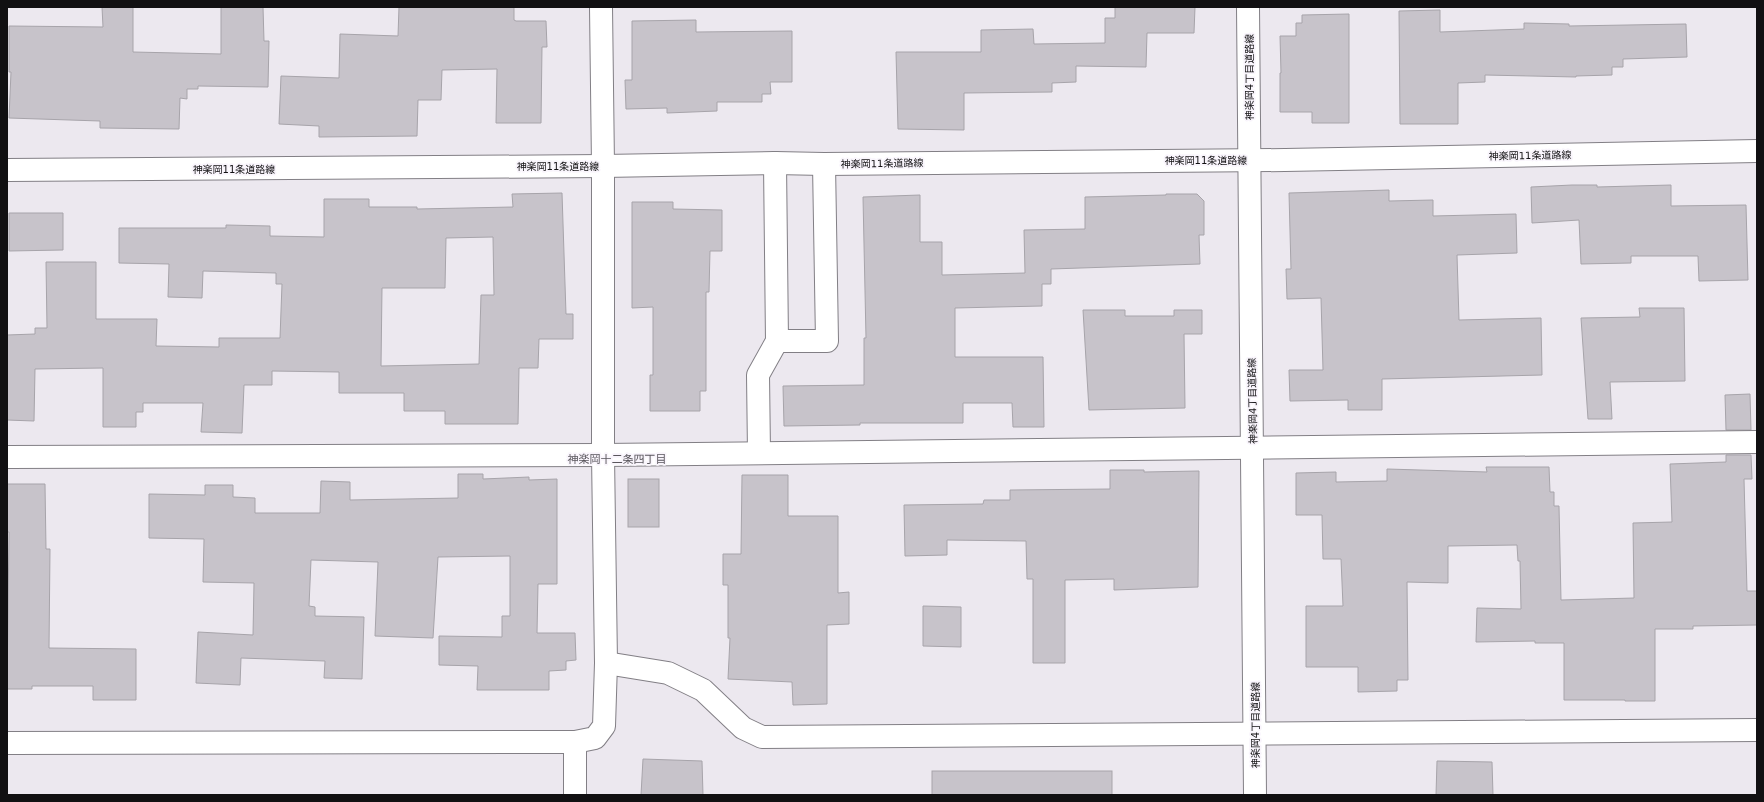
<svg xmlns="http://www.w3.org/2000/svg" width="1764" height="802" font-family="'DejaVu Sans','Noto Sans JP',sans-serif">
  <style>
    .building { fill: #c7c3ca; stroke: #a7a4aa; fill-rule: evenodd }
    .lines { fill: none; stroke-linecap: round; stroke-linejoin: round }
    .minor-casing { stroke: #827f85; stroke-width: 24 }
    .minor { stroke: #fff; stroke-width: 22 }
    .labels { text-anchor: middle; stroke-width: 3.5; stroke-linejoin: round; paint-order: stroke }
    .street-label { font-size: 10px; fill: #111012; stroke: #f9f5fc }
    .neighbourhood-label { font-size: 11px; fill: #59565c; stroke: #f9f5fc }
  </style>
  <rect width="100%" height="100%" fill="#ece8ef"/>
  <g class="building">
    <polygon points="102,7 133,7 133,52 221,54 221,7 263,7 264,41 269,41 268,87 198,86 198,89 187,89 187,99 180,98 179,129 100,128 100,121 9,118 11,72 9,72 9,26 103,27"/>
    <polygon points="399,7 514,7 514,20 516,21 546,21 547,47 542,47 541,123 496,123 497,69 442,70 441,100 418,100 417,136 319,137 319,126 279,124 281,76 339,78 340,34 398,36"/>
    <polygon points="1115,7 1195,7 1194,33 1147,33 1146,67 1076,66 1076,82 1052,83 1052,92 964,93 964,130 898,129 896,52 981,52 981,30 1033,29 1034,44 1105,43 1105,18 1115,18"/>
    <polygon points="1440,10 1440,32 1524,29 1524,23 1569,24 1569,26 1686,24 1687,57 1623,59 1623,67 1612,67 1612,75 1576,76 1576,77 1485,75 1485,82 1458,83 1458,124 1400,124 1399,11"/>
    <polygon points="1349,14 1349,123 1312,123 1312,112 1280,112 1280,73 1281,73 1280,36 1296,36 1296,23 1302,23 1302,15"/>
    <polygon points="696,20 696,32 792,31 792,82 770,82 771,94 762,94 762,102 717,102 717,111 667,113 667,108 626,109 625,80 632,80 632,21"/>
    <polygon points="1572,185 1597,185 1597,187 1671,185 1671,206 1746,205 1748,280 1699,281 1698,256 1631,256 1631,263 1581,264 1579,220 1532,223 1531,187"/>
    <polygon points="1389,190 1389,201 1433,200 1433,216 1516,214 1517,253 1457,255 1459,320 1541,318 1542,375 1382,379 1382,410 1348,410 1348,400 1290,401 1289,370 1323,370 1321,298 1287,299 1286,269 1291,269 1289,193"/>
    <path d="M 562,193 L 566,314 L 573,314 L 573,339 L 539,339 L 538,368 L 519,368 L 518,424 L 445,424 L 445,411 L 404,411 L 404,393 L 339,393 L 339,372 L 272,371 L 272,385 L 244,385 L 242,433 L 201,432 L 203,403 L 143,403 L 143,412 L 136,412 L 136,427 L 103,427 L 103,368 L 35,369 L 34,421 L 7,420 L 7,335 L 35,334 L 35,328 L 47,328 L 46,262 L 96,262 L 96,319 L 157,319 L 156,346 L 219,347 L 219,338 L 280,338 L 282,284 L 276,284 L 276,273 L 203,271 L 202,298 L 168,297 L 169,264 L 119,263 L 119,228 L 226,228 L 226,225 L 270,226 L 270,236 L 324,237 L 324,199 L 369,199 L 369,207 L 417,207 L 417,209 L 513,207 L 512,194 ZM 493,237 L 494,295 L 481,295 L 479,364 L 381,366 L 382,288 L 445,288 L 446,238 Z"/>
    <polygon points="1166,194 1197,194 1204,201 1204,235 1199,235 1200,264 1051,269 1051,284 1042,284 1042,306 955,308 955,357 1043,357 1044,427 1013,427 1012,403 963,403 963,423 860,423 860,425 784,426 783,386 864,385 864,338 866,338 863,197 920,195 920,242 942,242 942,275 1025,273 1024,230 1085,229 1085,197 1166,195"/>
    <polygon points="632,202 673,202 673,209 722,210 722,251 710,251 709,292 706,292 706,391 700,391 700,411 650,411 650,375 653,375 653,307 632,308"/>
    <polygon points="9,213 63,213 63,250 9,251"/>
    <polygon points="1639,308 1684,308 1685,381 1610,382 1612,419 1588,419 1581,318 1640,317"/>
    <polygon points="1083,310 1125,310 1125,316 1174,316 1174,310 1202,310 1202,334 1184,334 1185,408 1089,410"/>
    <polygon points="1750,394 1751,430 1726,430 1725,395"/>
    <polygon points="1726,455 1751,455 1752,479 1744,479 1747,591 1757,591 1757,625 1693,626 1693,629 1655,629 1655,701 1625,701 1625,700 1564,700 1564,643 1535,643 1535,641 1476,642 1477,608 1521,609 1520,561 1518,561 1517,545 1448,546 1448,583 1407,582 1408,680 1397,680 1397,691 1358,692 1358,667 1306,667 1306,606 1343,606 1341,559 1323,559 1322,515 1296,515 1296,473 1336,472 1336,482 1387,481 1387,469 1487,472 1486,467 1549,467 1550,492 1554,492 1554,506 1559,506 1561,600 1634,598 1633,523 1672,522 1670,464 1726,462"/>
    <polygon points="1110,470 1144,470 1144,472 1199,471 1198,587 1114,590 1114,579 1065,580 1065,663 1033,663 1033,579 1027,579 1026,541 947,540 947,555 905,556 904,505 983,504 984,500 1010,500 1010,490 1110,489"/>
    <polygon points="458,474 483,474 483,479 529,477 529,480 557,479 557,584 538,584 537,633 575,633 576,660 566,661 566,670 549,671 549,690 477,690 478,666 439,665 439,636 502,637 502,616 510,616 510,556 438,557 433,638 375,636 378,562 311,560 309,606 315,607 315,616 364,617 362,679 324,678 325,661 241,658 240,685 196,683 198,632 253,635 254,583 203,582 204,539 149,538 149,494 205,495 205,485 233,485 233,497 255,498 255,513 320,513 321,481 350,482 350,500 458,498"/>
    <polygon points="742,475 788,475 788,516 838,516 838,593 849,592 849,624 827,625 827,704 793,705 792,682 728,679 730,638 728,638 728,585 723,585 723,554 741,554"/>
    <rect x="628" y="479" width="31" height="48"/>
    <polygon points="7,484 45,484 46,549 50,549 49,648 136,649 136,700 93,700 93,686 32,686 32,689 7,689 9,532 7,532"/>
    <polygon points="923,606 961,607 961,647 923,646"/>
    <polygon points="643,759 702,761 703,795 641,795"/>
    <polygon points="1437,761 1492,762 1493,795 1436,795"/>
    <rect x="932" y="771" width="180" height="24"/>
  </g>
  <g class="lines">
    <g class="minor-casing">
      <g id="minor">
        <polyline points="601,7 603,166 603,455 606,663"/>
        <polyline points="1248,7 1255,795"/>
        <polyline points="775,163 777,341 827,341 824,164"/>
        <polyline points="7,170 603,166 775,163 824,164 1285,160 1757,151"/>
        <polyline points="759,453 758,375 777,341"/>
        <polyline points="7,457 603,455 1757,442"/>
        <polyline points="7,743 575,742"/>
        <polyline points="575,795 575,742 595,738 604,726 606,663 668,673 703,690 743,728 762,737 1757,730"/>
      </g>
    </g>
    <use href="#minor" class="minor"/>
  </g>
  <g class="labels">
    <g class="street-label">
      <text transform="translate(1249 77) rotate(-90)" y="4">神楽岡4丁目道路線</text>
      <text transform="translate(1530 155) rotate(-1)" y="4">神楽岡11条道路線</text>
      <text x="1206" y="164">神楽岡11条道路線</text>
      <text transform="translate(882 163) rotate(-1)" y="4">神楽岡11条道路線</text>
      <text x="558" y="170">神楽岡11条道路線</text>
      <text x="234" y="173">神楽岡11条道路線</text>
      <text transform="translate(1252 401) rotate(-91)" y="4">神楽岡4丁目道路線</text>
      <text transform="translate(1255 725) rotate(-90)" y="4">神楽岡4丁目道路線</text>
    </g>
    <g class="neighbourhood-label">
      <text x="617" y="463">神楽岡十二条四丁目</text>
    </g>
  </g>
  <rect width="1764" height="802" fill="none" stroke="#111012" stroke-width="16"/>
</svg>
